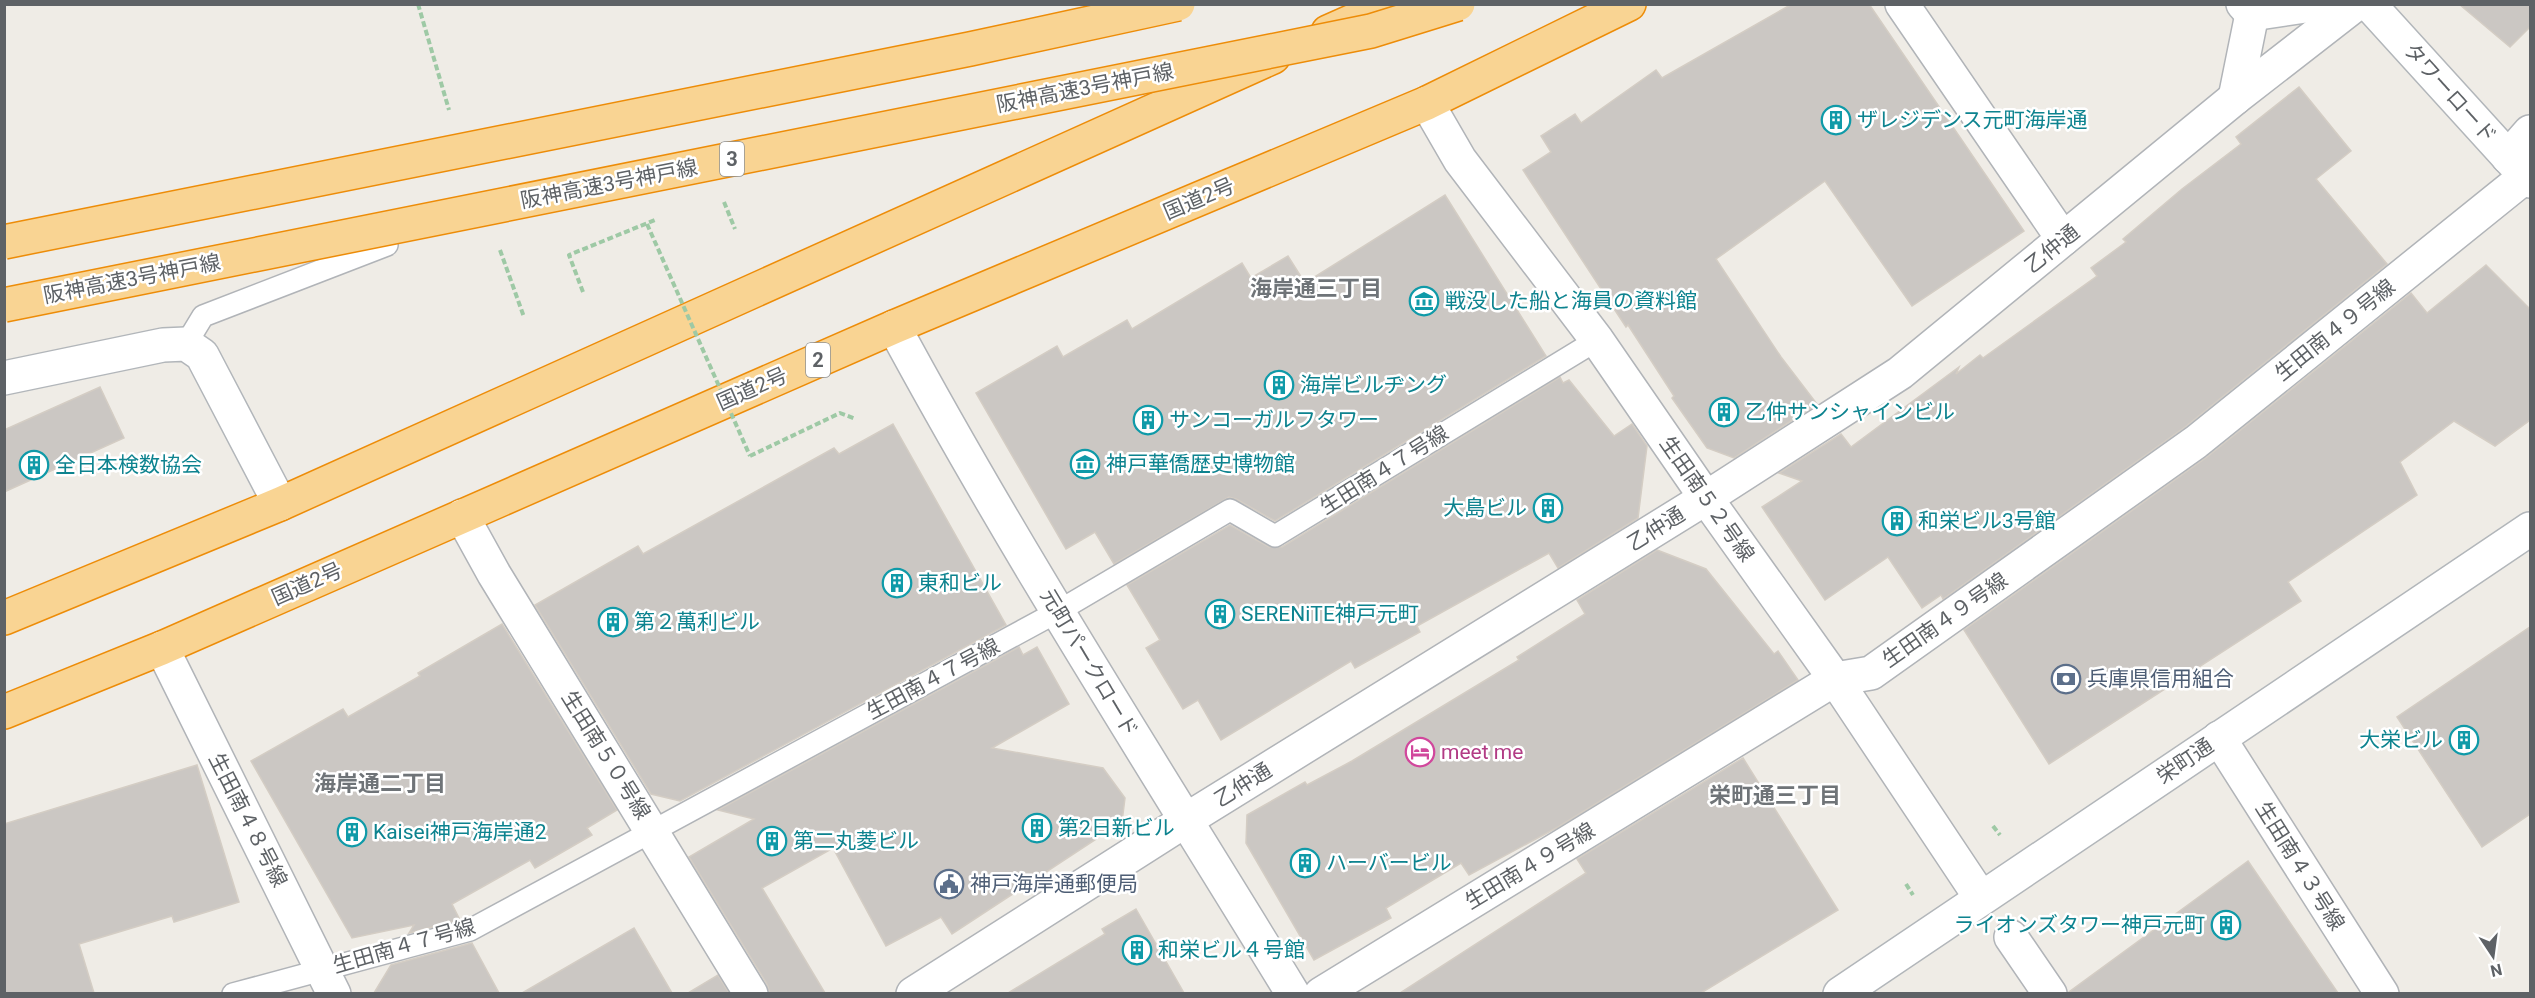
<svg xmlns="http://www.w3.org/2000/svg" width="2535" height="998" font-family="Roboto,'Noto Sans JP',sans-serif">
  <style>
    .building { fill: #cbc7c3; stroke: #d4cdc4; stroke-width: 1.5 }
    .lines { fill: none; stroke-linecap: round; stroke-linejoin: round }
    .lane-casing { stroke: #b1b4b8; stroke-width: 24 }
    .street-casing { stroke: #b1b4b8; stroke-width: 36 }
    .secondary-casing { stroke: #b2b6ba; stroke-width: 36 }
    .highway-casing { stroke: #ed8c08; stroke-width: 36 }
    .path { stroke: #9ec9a5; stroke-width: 4; stroke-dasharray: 6 3; stroke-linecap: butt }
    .lane { stroke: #fff; stroke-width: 21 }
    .street { stroke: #fff; stroke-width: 33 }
    .secondary { stroke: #fff; stroke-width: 33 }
    .highway { stroke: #f9d493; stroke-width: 33 }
    .highway-bridge-casing { stroke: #ed8c08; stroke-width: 36; stroke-linecap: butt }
    .path-bridge { stroke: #9ec9a5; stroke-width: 4; stroke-dasharray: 6 3; stroke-linecap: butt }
    .highway-bridge { stroke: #f9d493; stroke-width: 33 }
    .labels { text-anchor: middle; stroke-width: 5; stroke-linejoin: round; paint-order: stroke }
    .shield { fill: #fff; stroke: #8e9194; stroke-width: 1.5 }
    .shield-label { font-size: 20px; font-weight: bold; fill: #5e6266 }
    .street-label { font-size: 21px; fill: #5e6266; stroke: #fff }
    .culture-label { font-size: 21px; fill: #0d838f; stroke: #fff; text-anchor: start }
    .service-label { font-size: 21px; fill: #4e5e75; stroke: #fff; text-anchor: start }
    .hotel-label { font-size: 21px; fill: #b23c85; stroke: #fff; text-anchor: start }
    .neighbourhood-label { font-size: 22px; font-weight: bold; fill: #6f7478; stroke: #fff }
  </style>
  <rect width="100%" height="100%" fill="#efece6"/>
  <g class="building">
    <polygon points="1792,4 1869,4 2024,231 1912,306 1825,181 1716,259 1781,357 1817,404 1734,458 1707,448 1672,398 1674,396 1628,325 1626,327 1523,170 1551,152 1541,136 1575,114 1581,123 1656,70 1662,78"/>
    <polygon points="2459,4 2530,4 2530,27 2510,47"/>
    <polygon points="2299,87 2351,151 2316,179 2387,264 2185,427 1943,599 1941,595 1922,608 1888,557 1825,600 1762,507 1802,481 1779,473 1841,434 1851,447 1959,367 1956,374 1980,355 1983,358 2097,276 2091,268 2126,242 2123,239 2182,189 2241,144 2236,137"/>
    <polygon points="1445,195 1546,356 1275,521 1236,499 1229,497 1114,564 1095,532 1066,549 976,393 1057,346 1063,357 1127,320 1132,329 1242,263 1251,278 1288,256 1305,283"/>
    <polygon points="2486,265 2530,309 2530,420 2495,446 2454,421 2400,462 2417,495 2288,582 2301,601 2049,764 1964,630 2207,457 2411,293 2427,313"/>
    <polygon points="1560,377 1563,383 1569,380 1614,436 1632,424 1647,446 1638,518 1558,568 1549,553 1417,626 1420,632 1355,668 1351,661 1221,740 1198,700 1183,709 1146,648 1160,640 1127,585 1230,525 1269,547 1282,547"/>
    <polygon points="100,387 124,438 4,492 4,430"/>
    <polygon points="893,424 1006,625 680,801 651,794 535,605 638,546 643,554 834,448 839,454"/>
    <polygon points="1657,550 1706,569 1774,654 1778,651 1798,680 1558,827 1469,875 1461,863 1386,908 1391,918 1314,960 1246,843 1247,815 1305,782 1307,785 1352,761 1519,660 1517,657 1585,614 1577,600"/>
    <polygon points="502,624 617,810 587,828 592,835 535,868 530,860 452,904 460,920 409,933 414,925 352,938 251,761 343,709 348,717 420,676 418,673"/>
    <polygon points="2530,627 2530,814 2482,847 2397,717"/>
    <polygon points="1019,647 1023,655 1037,647 1069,704 992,748 1103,768 1125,798 1122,822 952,934 941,917 886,946 833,848 762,888 825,993 770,993 767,984 689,857 754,819 718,810"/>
    <polygon points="1743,758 1838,910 1701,993 1400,993 1586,873 1577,859"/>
    <polygon points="197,765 239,902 174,922 172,916 79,944 94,993 4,993 4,824"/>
    <polygon points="2248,861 2338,993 2069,993 2069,992"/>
    <polygon points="1136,909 1184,993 1008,993 1105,934 1102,929"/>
    <polygon points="634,928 672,993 522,993"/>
    <polygon points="472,943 499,993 374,993 391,965"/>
    <polygon points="718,975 729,993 688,993"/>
  </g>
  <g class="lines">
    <g class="lane-casing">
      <g id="lane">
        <polyline points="186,344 203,316 387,245"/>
        <polyline points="233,994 470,930 1057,612 1230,510 1275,536 1597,340"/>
      </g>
    </g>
    <g class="street-casing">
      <g id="street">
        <polyline points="1902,4 2063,239"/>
        <polyline points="2235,98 2252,14"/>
        <polyline points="1427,103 1460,160 1597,340 1706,498 1835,679 1981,898"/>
        <polyline points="2508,157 2530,132"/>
        <path d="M 894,327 C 1017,555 1158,773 1293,994"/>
        <polyline points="462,516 494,574 751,994"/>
        <polyline points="162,648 334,994"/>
        <polyline points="2219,738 2382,994"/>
        <polyline points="2011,937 2050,994"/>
        <polyline points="913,994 1186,820 1706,498 1900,373 2235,98 2356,4"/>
        <polyline points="1321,994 1835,679 1871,673 2196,442 2526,176"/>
      </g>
    </g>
    <g class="secondary-casing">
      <g id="secondary">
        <polyline points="2243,4 2252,14 2319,4"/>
        <polyline points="2369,4 2530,181"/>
        <polyline points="4,378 163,345 186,344 202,355 280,504"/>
        <polyline points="1840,994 2530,529"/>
      </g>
    </g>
    <g class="highway-casing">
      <g id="highway">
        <polyline points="1328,32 1391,4"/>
        <polyline points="4,618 280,504 1273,57"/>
        <polyline points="4,712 162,648 894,327 1427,103 1629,4"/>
      </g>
    </g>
    <g class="path">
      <polyline points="418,4 449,110"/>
      <polyline points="724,202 735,229"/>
      <polyline points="500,250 524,317"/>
      <polyline points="583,292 569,255 655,220"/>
      <polyline points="750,456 840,413 856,419"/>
      <polyline points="1993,826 2000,835"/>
      <polyline points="1906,884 1913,895"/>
    </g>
    <use href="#lane" class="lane"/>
    <use href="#street" class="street"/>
    <use href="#secondary" class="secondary"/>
    <use href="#highway" class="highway"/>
    <g class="highway-bridge-casing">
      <g id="highway-bridge">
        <polyline points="4,242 970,49 1178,4"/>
        <polyline points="4,305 1371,31 1458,4"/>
      </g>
    </g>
    <polyline class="path-bridge" points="647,224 750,456"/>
    <use href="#highway-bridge" class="highway-bridge"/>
  </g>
  <defs>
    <g id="building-ring" transform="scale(1.5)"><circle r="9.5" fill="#fff" stroke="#0f9aa8" stroke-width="1.5"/><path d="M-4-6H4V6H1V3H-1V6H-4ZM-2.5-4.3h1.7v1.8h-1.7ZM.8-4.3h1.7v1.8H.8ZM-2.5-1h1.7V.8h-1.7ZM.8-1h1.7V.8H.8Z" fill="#0f9aa8"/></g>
    <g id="museum-ring" transform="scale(1.5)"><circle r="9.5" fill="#fff" stroke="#0f9aa8" stroke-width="1.5"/><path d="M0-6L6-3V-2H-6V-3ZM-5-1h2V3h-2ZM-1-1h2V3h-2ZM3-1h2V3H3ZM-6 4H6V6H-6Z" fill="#0f9aa8"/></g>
    <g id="bank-ring" transform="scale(1.5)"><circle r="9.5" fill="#fff" stroke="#5c6f8a" stroke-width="1.5"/><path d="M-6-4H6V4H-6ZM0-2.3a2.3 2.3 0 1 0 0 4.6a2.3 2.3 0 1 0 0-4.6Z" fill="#5c6f8a"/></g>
    <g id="hotel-ring" transform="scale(1.5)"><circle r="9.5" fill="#fff" stroke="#d1479c" stroke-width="1.5"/><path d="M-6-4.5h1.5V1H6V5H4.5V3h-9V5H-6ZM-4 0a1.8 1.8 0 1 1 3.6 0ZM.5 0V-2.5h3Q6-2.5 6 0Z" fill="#d1479c"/></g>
    <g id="civic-ring" transform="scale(1.5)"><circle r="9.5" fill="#fff" stroke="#5c6f8a" stroke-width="1.5"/><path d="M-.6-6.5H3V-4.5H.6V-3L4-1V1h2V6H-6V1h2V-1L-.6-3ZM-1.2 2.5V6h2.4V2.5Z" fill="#5c6f8a"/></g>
  </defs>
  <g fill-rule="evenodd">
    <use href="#building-ring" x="1836" y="120"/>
    <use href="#museum-ring" x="1424" y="301"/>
    <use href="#building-ring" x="1279" y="385"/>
    <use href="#building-ring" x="1724" y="412"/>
    <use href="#building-ring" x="1148" y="420"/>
    <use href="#museum-ring" x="1085" y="464"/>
    <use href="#building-ring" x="34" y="465"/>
    <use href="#building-ring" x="1548" y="508"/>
    <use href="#building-ring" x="1897" y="521"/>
    <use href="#building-ring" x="897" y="583"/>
    <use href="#building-ring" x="1220" y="614"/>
    <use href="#building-ring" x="613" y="622"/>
    <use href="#bank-ring" x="2066" y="679"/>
    <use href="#building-ring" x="2464" y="740"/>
    <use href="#hotel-ring" x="1420" y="752"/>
    <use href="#building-ring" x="1037" y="828"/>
    <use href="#building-ring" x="352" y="832"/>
    <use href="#building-ring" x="772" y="841"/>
    <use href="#building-ring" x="1305" y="863"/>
    <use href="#civic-ring" x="949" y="884"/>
    <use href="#building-ring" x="2226" y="925"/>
    <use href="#building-ring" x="1137" y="950"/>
  </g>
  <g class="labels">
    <g class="shield">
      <rect x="720" y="142" width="24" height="34" rx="4.5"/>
      <rect x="806" y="343" width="24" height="34" rx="4.5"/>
    </g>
    <g class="shield-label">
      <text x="732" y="166">3</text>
      <text x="818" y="367">2</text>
    </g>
    <g class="street-label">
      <text transform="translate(1085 88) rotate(-11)" y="7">阪神高速3号神戸線</text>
      <text transform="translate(2450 93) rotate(48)" y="7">タワーロード</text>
      <text transform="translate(609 184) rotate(-11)" y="7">阪神高速3号神戸線</text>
      <text transform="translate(1199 199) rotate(-23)" y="7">国道2号</text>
      <text transform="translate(2052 249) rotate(-39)" y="7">乙仲通</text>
      <text transform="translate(132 279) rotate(-11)" y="7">阪神高速3号神戸線</text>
      <text transform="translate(2335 330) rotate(-39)" y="7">生田南４９号線</text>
      <text transform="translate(752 389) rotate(-24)" y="7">国道2号</text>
      <text transform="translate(1384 470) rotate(-32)" y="7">生田南４７号線</text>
      <text transform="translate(1707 499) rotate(55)" y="7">生田南５２号線</text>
      <text transform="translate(1656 529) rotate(-32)" y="7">乙仲通</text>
      <text transform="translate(307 584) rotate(-24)" y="7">国道2号</text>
      <text transform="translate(1945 620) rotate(-35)" y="7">生田南４９号線</text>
      <text transform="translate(1089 663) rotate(59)" y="7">元町パークロード</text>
      <text transform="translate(933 679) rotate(-28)" y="7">生田南４７号線</text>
      <text transform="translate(606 755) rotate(58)" y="7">生田南５０号線</text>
      <text transform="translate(2185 761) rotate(-34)" y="7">栄町通</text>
      <text transform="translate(1243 785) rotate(-32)" y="7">乙仲通</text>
      <text transform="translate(248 820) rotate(63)" y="7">生田南４８号線</text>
      <text transform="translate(1530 866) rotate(-31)" y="7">生田南４９号線</text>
      <text transform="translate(2300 866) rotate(58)" y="7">生田南４３号線</text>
      <text transform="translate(404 946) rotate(-16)" y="7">生田南４７号線</text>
    </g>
    <g class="culture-label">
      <text x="1857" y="127">ザレジデンス元町海岸通</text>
      <text x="1445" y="308">戦没した船と海員の資料館</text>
      <text x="1300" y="392">海岸ビルヂング</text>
      <text x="1745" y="419">乙仲サンシャインビル</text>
      <text x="1169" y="427">サンコーガルフタワー</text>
      <text x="1106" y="471">神戸華僑歴史博物館</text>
      <text x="55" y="472">全日本検数協会</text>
      <text x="1527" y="515" text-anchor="end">大島ビル</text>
      <text x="1918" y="528">和栄ビル3号館</text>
      <text x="918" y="590">東和ビル</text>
      <text x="1241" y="621">SERENiTE神戸元町</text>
      <text x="634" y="629">第２萬利ビル</text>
      <text x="2443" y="747" text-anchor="end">大栄ビル</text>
      <text x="1058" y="835">第2日新ビル</text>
      <text x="373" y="839">Kaisei神戸海岸通2</text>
      <text x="793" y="848">第二丸菱ビル</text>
      <text x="1326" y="870">ハーバービル</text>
      <text x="2205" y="932" text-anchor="end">ライオンズタワー神戸元町</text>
      <text x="1158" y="957">和栄ビル４号館</text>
    </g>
    <g class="service-label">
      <text x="2087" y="686">兵庫県信用組合</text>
      <text x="970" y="891">神戸海岸通郵便局</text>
    </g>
    <g class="hotel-label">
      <text x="1441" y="759">meet me</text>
    </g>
    <g class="neighbourhood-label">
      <text x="1316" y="296">海岸通三丁目</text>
      <text x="380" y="791">海岸通二丁目</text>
      <text x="1775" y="803">栄町通三丁目</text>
    </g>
  </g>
  <rect width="2535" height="998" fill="none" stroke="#5e6266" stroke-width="12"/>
  <g transform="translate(2493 956) rotate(167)" stroke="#ffffff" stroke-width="4.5" paint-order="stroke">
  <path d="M0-4.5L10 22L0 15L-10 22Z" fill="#5e6266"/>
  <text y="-9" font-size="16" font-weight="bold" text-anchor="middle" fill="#5e6266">N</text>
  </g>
</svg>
